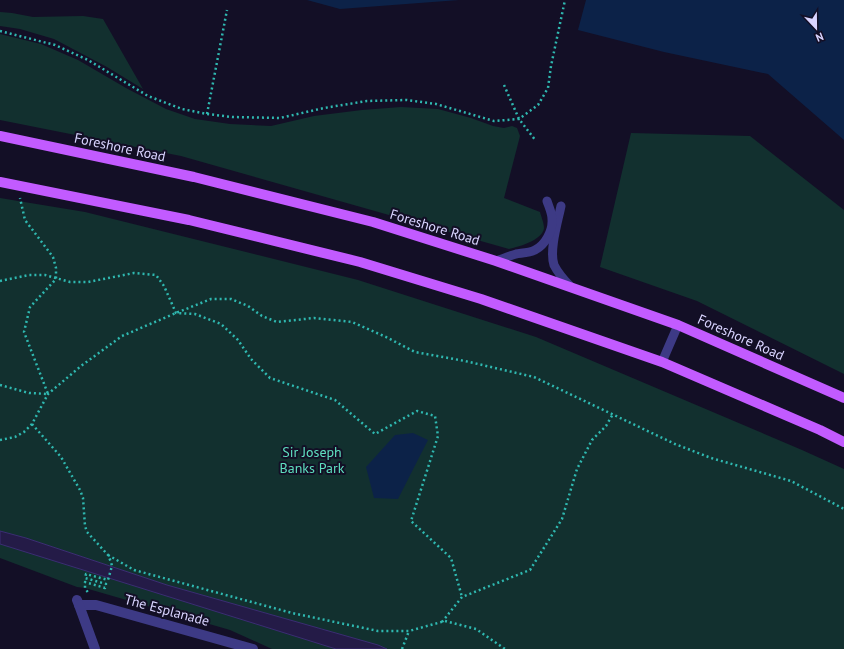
<svg xmlns="http://www.w3.org/2000/svg" width="844" height="649" font-family="'PT Sans',sans-serif">
  <style>
    .green { fill: #12302f }
    .water { fill: #0c2248 }
    .building { fill: #241b47; stroke: #3b2d73 }
    .lines { fill: none; stroke-linecap: round; stroke-linejoin: round }
    .path { stroke: #2fb8b0; stroke-width: 2.5; stroke-dasharray: 2 3; stroke-linecap: butt }
    .service { stroke: #3d3a85; stroke-width: 9 }
    .minor { stroke: #3d3a85; stroke-width: 10 }
    .primary { stroke: #c25bff; stroke-width: 10 }
    .labels { text-anchor: middle; stroke-width: 4; stroke-linejoin: round; paint-order: stroke }
    .street-label { font-size: 14px; fill: #d9d4ff; stroke: #130f26 }
    .park-label { font-size: 14px; fill: #5fe0c0; stroke: #130f26 }
  </style>
  <rect width="100%" height="100%" fill="#130f26"/>
  <g class="green">
    <polygon points="0,12 12,13 33,17 83,16 103,19 143,89 107,67 54,39 20,29 0,26"/>
    <path d="M 0,34 L 41,44 L 78,60 L 126,88 L 166,109 L 195,119 L 230,124 L 271,126 L 314,116 L 362,110 L 401,107 L 438,109 L 471,118 L 493,126 L 504,128 L 512,126 L 517,128 L 520,136 L 504,198 L 540,212 C 541,216 544,223 544,228 C 543,240 518,247 509,249 L 181,156 L 0,120 Z"/>
    <polygon points="631,133 750,136 844,210 844,374 697,301 600,267"/>
    <polygon points="0,198 85,212 358,280 536,337 802,450 844,469 844,649 272,649 230,630 85,588 77,587 0,558"/>
  </g>
  <g class="water">
    <polygon points="307,0 459,0 340,9"/>
    <polygon points="586,0 844,0 844,140 768,74 664,52 578,30"/>
    <polygon points="413,433 428,440 398,499 374,498 366,467 395,435"/>
  </g>
  <polygon class="building" points="0,531 26,538 167,585 378,645 387,649 336,649 0,544"/>
  <g class="lines">
    <g class="path">
      <polyline points="0,31 55,45 88,60 148,96 182,109 207,114 232,117 280,118 324,108 367,101 407,100 436,104 494,121 519,119 538,105 548,88 551,66 565,0"/>
      <polyline points="504,85 519,119 536,141"/>
      <polyline points="207,114 227,10"/>
      <polyline points="0,281 29,275 45,275 70,282 88,282 134,273 156,275 164,286 176,313 195,314 221,324 238,340 251,359 270,378 335,400 375,434 417,411 435,416 438,436 411,521 451,558 462,597"/>
      <polyline points="0,385 29,393 48,394 24,332 30,307 56,279 56,268 53,257 25,220 20,198"/>
      <polyline points="32,424 61,457 80,490 83,498 85,526 87,532 108,555 111,562 112,566 108,580 86,574 85,578 106,584 105,588 85,582 85,588 89,594"/>
      <polyline points="0,440 15,437 24,432 32,424 48,394 81,366 122,336 176,313 211,299 231,299 248,306 262,316 277,322 314,318 352,322 386,337 415,352 465,361 534,377 675,444 711,458 791,481 844,509"/>
      <polyline points="108,555 134,570 292,613 378,631 409,631 445,621 476,629 505,649"/>
      <polyline points="442,622 462,597 530,570 562,519 577,469 592,440 606,426 613,414"/>
      <polyline points="402,649 409,631"/>
    </g>
    <g class="service">
      <path d="M 561,206 C 558,221 549,250 554,265 C 558,273 565,281 571,287"/>
      <path d="M 496,261 C 502,259 509,256 516,254 C 522,253 529,253 535,250 C 545,245 553,231 552,219 C 552,213 549,207 547,201"/>
      <polyline points="662,362 678,325"/>
    </g>
    <g class="minor">
      <polyline points="77,600 79,605 96,605 253,649"/>
      <polyline points="79,605 95,649"/>
    </g>
    <g class="primary">
      <polyline points="0,136 194,177 373,222 496,261 678,325 844,398"/>
      <polyline points="0,182 189,220 360,262 481,299 662,362 820,430 844,442"/>
    </g>
  </g>
  <g class="labels">
    <g class="street-label">
      <text transform="translate(120 147) rotate(12)" y="5">Foreshore Road</text>
      <text transform="translate(435 227) rotate(17)" y="5">Foreshore Road</text>
      <text transform="translate(741 337) rotate(24)" y="5">Foreshore Road</text>
      <text transform="translate(167 610) rotate(15)" y="5">The Esplanade</text>
    </g>
    <g class="park-label">
      <text x="312" y="457">Sir Joseph<tspan x="312" dy="16">Banks Park</tspan></text>
    </g>
  </g>
  <g transform="translate(816 28) rotate(158)" stroke="#130f26" stroke-width="3" paint-order="stroke">
  <path d="M0-3L7 15L0 10L-7 15Z" fill="#d9d4ff"/>
  <text y="-6" font-size="11" font-weight="bold" text-anchor="middle" fill="#d9d4ff">N</text>
  </g>
</svg>
